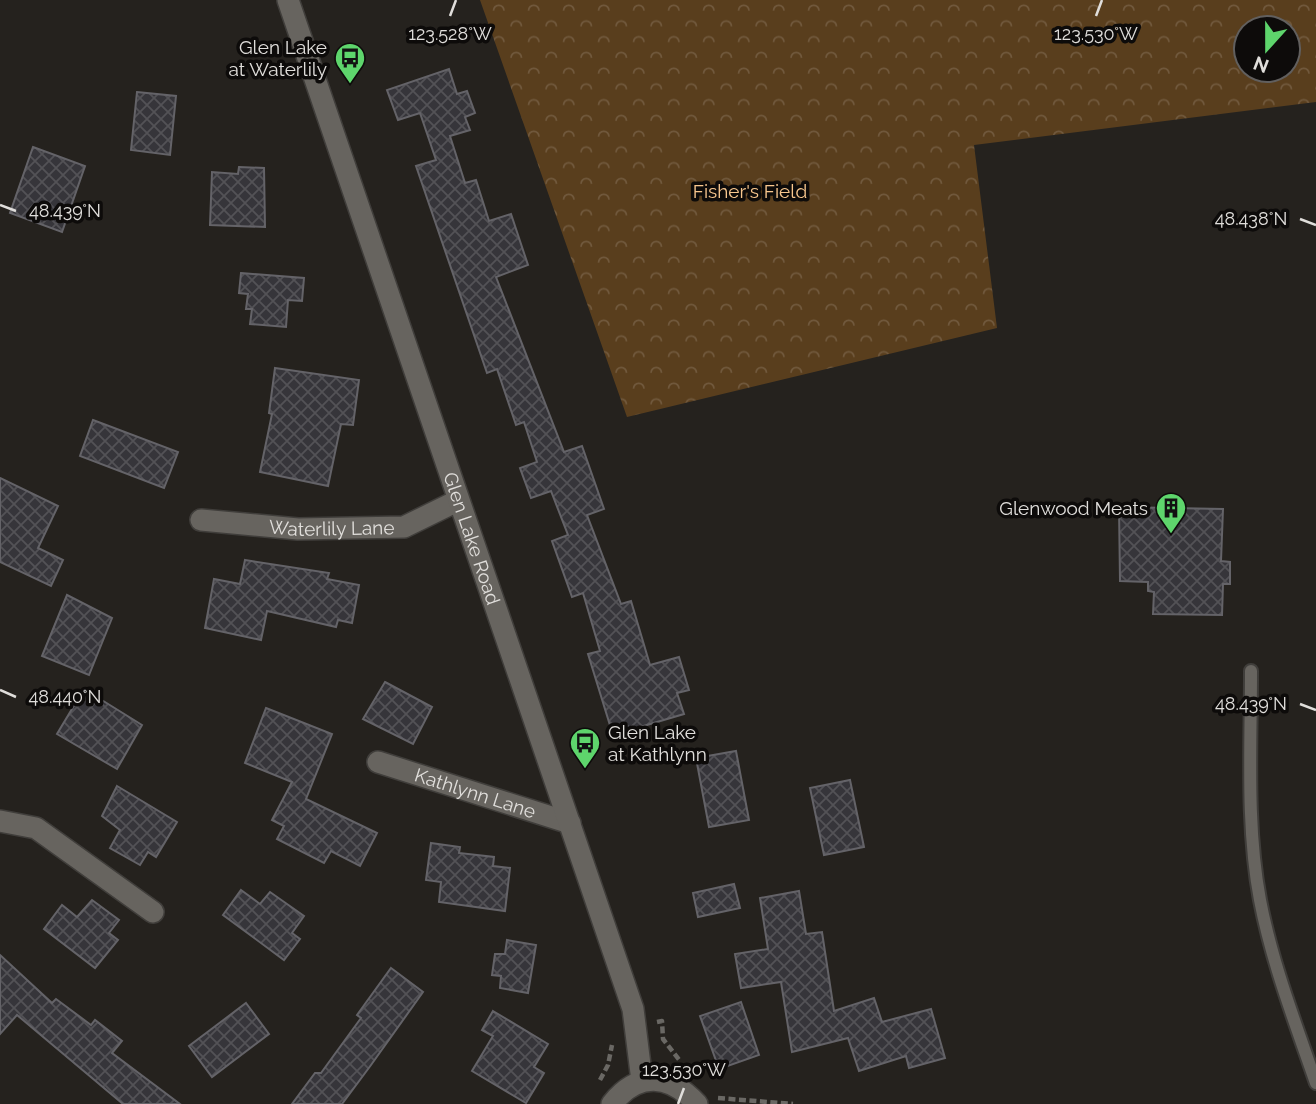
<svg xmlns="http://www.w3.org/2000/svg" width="1316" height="1104" font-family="Raleway,sans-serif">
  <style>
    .forest { fill: url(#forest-crowns); fill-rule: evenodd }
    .building { fill: url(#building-cross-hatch); stroke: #646368; stroke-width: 2 }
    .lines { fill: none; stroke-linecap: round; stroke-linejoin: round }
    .service-casing { stroke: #403e3b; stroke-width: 16 }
    .minor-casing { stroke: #403e3b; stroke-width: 24 }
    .tertiary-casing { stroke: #403e3b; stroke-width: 24 }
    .path { stroke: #6a6864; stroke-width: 4.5; stroke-dasharray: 7 3.5; stroke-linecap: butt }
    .service { stroke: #67645f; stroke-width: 12 }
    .minor { stroke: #67645f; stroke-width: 21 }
    .tertiary { stroke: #67645f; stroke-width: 21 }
    .ticks { fill: none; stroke: #e0dedb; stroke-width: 2.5 }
    .labels { text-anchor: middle; stroke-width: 7; stroke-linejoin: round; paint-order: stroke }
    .poi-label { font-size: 19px; fill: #e0dedb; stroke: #0d0b0a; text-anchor: end }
    .park-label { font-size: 19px; fill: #f8c78e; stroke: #0d0b0a }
    .street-label { font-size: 19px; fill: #e0dedb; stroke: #0d0b0a }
    .ticks-label { font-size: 18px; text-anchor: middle; fill: #e0dedb; stroke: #0d0b0a; stroke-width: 7; stroke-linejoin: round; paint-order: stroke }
  </style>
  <defs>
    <pattern id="forest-crowns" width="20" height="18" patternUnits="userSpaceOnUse" patternTransform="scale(1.75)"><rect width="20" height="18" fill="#593e1d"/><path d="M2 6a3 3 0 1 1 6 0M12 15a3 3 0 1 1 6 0" fill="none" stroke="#71593d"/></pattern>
    <pattern id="building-cross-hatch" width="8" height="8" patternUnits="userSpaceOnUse" patternTransform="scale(1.75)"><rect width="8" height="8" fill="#36353a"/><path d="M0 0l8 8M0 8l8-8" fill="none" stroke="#535256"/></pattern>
  </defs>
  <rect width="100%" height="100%" fill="#25221e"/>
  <path class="forest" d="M 480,0 L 1316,0 L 1316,102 L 974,145 L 997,328 L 627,417 ZM 1288,28 L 1288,70 L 1246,70 L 1246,28 Z"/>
  <g class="building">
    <polygon points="449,69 457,94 467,91 475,113 465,117 470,130 450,136 465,183 476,180 489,221 511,214 528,265 496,277 564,452 582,446 604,509 587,515 621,604 631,601 650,665 679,657 689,690 677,693 684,714 613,735 588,654 600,651 583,593 572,597 552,541 568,535 551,491 531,498 520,468 537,462 524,422 516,425 497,369 487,373 416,166 436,160 420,113 398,120 387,90"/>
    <polygon points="137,92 176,96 170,155 131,150"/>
    <polygon points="33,147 85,166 62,232 10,213"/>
    <polygon points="239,167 264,168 265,227 210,225 212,172 238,174"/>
    <polygon points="241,273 304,278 302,301 288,300 286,327 250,324 252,309 246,309 248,294 239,293"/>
    <polygon points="275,368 359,380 353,425 341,424 328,486 260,472 272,414 269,413"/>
    <polygon points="93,420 178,452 164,488 80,456"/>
    <polygon points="0,478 58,506 38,548 63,560 51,586 0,562"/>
    <polygon points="1119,507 1223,509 1221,561 1230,562 1230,584 1223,584 1222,615 1153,614 1154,592 1148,591 1148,582 1120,581"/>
    <polygon points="245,560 329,573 327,579 359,585 352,623 338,620 336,627 267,611 261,640 205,628 214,579 240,584"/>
    <polygon points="67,595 112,618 89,675 42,656"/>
    <polygon points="385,682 432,707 413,744 363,719"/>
    <polygon points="84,689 142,725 117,769 57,734"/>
    <polygon points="266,708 332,734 306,799 377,833 360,866 331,851 324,863 277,839 284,826 272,820 292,782 245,763"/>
    <polygon points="736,751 749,820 709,827 696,758"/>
    <polygon points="850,780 864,847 824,855 810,788"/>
    <polygon points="117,786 177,822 156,857 148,852 140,865 110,848 120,830 102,816"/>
    <polygon points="431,843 460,847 459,853 494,857 493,866 510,868 505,911 439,902 441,882 426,880"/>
    <polygon points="734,884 740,908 698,917 693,893"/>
    <polygon points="241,890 260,904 270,892 304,916 292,933 300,939 284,960 223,915"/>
    <polygon points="799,891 806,934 822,932 834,1011 874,998 882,1022 931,1009 945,1058 909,1068 906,1056 859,1071 848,1038 792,1052 781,982 741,988 735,954 768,949 760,898"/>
    <polygon points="92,900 119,920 109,933 118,940 95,968 44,929 62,905 77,917"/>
    <polygon points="507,940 536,945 528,993 500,988 501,976 492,975 495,954 505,954"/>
    <polygon points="0,955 52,1003 56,999 91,1025 95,1020 122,1041 112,1053 180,1104 123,1104 17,1015 0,1034"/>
    <polygon points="391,968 423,992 371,1065 342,1104 292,1104 315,1073 321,1073 361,1018 357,1015"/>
    <polygon points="741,1002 759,1055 719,1069 700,1016"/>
    <polygon points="246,1003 269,1034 212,1077 189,1046"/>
    <polygon points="493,1011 548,1044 534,1067 544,1073 526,1103 472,1071 493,1036 482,1030"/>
  </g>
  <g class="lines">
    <g class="service-casing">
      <path id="service" d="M 1251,671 C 1251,746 1246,826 1260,900 C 1272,963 1295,1022 1316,1083"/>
    </g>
    <g class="minor-casing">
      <g id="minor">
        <path id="s1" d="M 201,520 L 298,529 L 404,527 L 457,501"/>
        <path id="s2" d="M 378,762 L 570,823"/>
        <polyline points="0,821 36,828 153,912"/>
      </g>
    </g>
    <g class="tertiary-casing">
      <g id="tertiary">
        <path id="s3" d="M 288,0 L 633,1009 L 642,1081"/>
        <path d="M 612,1104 C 638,1071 670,1074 697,1104"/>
      </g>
    </g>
    <g class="path">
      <polyline points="657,1022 662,1021 663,1039 680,1061"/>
      <polyline points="600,1080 608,1065 612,1045"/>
      <polyline points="718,1098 793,1104"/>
    </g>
    <use href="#service" class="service"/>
    <use href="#minor" class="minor"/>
    <use href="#tertiary" class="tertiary"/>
  </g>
  <path class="ticks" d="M 450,16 L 456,0M 1096,16 L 1102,0M 0,205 L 16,211M 1300,219 L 1316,225M 0,690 L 16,697M 1300,704 L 1316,710M 678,1104 L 684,1088"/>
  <defs>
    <g id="bus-pin" transform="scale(1.575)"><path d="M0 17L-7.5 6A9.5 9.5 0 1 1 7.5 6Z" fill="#5ed56c" stroke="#0d0b0a"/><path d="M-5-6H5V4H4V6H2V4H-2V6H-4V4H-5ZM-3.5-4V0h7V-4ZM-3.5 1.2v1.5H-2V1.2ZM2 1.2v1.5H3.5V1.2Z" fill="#111"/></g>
    <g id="building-pin" transform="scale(1.575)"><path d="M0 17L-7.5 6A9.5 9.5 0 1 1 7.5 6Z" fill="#5ed56c" stroke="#0d0b0a"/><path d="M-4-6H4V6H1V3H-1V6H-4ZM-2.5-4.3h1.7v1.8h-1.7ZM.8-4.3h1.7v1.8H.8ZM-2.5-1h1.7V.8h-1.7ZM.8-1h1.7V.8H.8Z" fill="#111"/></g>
  </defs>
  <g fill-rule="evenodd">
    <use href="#bus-pin" x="350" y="58"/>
    <use href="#building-pin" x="1171" y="508"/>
    <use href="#bus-pin" x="585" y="743"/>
  </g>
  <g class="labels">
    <g class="poi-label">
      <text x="327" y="54">Glen Lake<tspan x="327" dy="22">at Waterlily</tspan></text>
      <text x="1148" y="515">Glenwood Meats</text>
      <text x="608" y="739" text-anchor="start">Glen Lake<tspan x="608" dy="22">at Kathlynn</tspan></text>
    </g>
    <g class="park-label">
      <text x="750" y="198">Fisher's Field</text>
    </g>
    <g class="street-label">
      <text dy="7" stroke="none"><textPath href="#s1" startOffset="131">Waterlily Lane</textPath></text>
      <text dy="7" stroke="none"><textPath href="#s3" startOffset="569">Glen Lake Road</textPath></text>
      <text dy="7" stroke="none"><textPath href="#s2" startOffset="102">Kathlynn Lane</textPath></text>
    </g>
  </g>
  <g class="ticks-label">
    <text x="450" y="40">123.528°W</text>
    <text x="1096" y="40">123.530°W</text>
    <text x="65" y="217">48.439°N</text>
    <text x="1251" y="225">48.438°N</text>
    <text x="65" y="703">48.440°N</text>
    <text x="1251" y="710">48.439°N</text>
    <text x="684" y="1076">123.530°W</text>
  </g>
  <g transform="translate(1267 49) rotate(201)"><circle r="33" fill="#0d0b0a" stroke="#615f5e" stroke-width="2"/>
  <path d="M0-5L12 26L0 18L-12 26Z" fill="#5ed56c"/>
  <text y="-10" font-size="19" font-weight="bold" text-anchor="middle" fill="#e0dedb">N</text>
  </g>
</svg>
